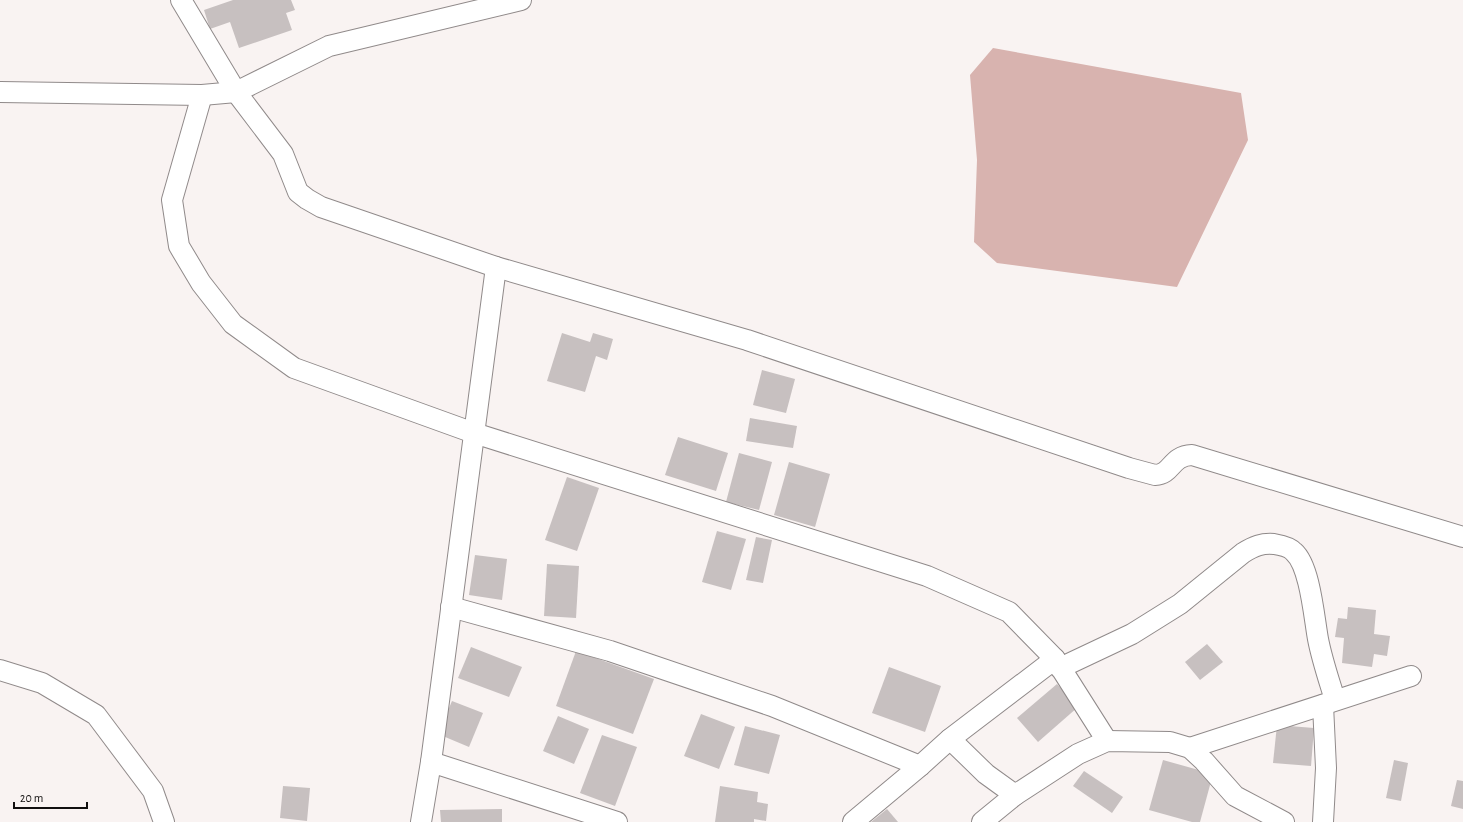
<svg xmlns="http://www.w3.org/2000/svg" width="1463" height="822" font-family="'Alegreya Sans',sans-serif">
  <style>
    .water { fill: #d8b3af }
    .building { fill: #c7c0c0 }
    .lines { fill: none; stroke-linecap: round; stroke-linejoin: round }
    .minor-casing { stroke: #908a8a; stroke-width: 22 }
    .minor { stroke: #fff; stroke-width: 20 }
  </style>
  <rect width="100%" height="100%" fill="#f9f3f2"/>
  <polygon class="water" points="993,48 1241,93 1248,140 1177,287 997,263 974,242 977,160 970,75"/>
  <g class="building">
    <polygon points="233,0 291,0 295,10 286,13 292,30 239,48 230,22 210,29 204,10"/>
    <polygon points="562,333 590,342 593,333 613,339 607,360 596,356 585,392 547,381"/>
    <polygon points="762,370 795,379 786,413 753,405"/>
    <polygon points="750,418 797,426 793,448 746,441"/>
    <polygon points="678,437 728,453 716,491 665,475"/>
    <polygon points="739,453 772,462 759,510 726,502"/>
    <polygon points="789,462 830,474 815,527 774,515"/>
    <polygon points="567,477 599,488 577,551 545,540"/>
    <polygon points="717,531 746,539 731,590 702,582"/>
    <polygon points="756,537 772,540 763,583 746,580"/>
    <polygon points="475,555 507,559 502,600 469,595"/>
    <polygon points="547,564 579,566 576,618 544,616"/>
    <polygon points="1348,607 1376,610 1374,634 1390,636 1387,656 1374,654 1372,667 1342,663 1344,638 1335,637 1338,618 1347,619"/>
    <polygon points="1207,644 1223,662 1200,680 1185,662"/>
    <polygon points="471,647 522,667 509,697 458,678"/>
    <polygon points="576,651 654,679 633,734 556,706"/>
    <polygon points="889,667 941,686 925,732 872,713"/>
    <polygon points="1057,684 1078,707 1038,742 1017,718"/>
    <polygon points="452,701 483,713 469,747 438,734"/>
    <polygon points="701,714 735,727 719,769 684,756"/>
    <polygon points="558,716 589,729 574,764 543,751"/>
    <polygon points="1277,725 1314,728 1311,766 1273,763"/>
    <polygon points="745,726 780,735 769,774 734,765"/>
    <polygon points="602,735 637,747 615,806 580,793"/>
    <polygon points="1163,760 1213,774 1200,822 1192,822 1149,810"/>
    <polygon points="1394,760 1408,763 1401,801 1386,798"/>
    <polygon points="1084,771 1123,797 1112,813 1073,786"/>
    <polygon points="1457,780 1463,781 1463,809 1451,806"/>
    <polygon points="283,786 310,788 307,821 280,818"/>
    <polygon points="720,786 758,792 757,802 768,804 766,821 754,819 754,822 715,822"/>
    <polygon points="502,809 502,822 441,822 440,810"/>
    <polygon points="887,809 898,822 871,822"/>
  </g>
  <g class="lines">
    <g class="minor-casing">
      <g id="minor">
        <path d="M 181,0 L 236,92 L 283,154 L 298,192 L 307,199 L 321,207 L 496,267 L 747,340 L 1129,468 L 1155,475 C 1173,474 1170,456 1192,455 L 1463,537"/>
        <polyline points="0,92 202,95 236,92 329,46 521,0"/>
        <polyline points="202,95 172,200 179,246 201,283 233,324 294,368 474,433 927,576 1009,612 1055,659 1107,741"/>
        <polyline points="451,607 610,651 772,706 920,766"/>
        <path d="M 1060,668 L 1132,634 L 1180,604 L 1243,553 C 1254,546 1262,543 1274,544 C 1280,545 1290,547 1294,552 C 1310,566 1314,617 1318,639 C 1322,660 1329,680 1335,700"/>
        <polyline points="0,670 42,683 96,715 153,791 164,822"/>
        <polyline points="950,739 1055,659"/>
        <polyline points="1190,748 1411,676"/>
        <polyline points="431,762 496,267"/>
        <polyline points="421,822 431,762 617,822"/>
        <polyline points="853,822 920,766 950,739 986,774 1015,795 1078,754 1107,741 1170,742 1190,748 1204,761 1235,796 1284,822"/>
        <polyline points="982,822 1015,795"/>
        <polyline points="1323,822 1326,768 1323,705"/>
      </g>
    </g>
    <use href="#minor" class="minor"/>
  </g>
  <path d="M14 802v6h73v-6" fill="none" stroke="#110f0f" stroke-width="2"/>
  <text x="20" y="802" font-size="12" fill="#110f0f" stroke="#f9f3f2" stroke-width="3" paint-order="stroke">20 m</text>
</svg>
